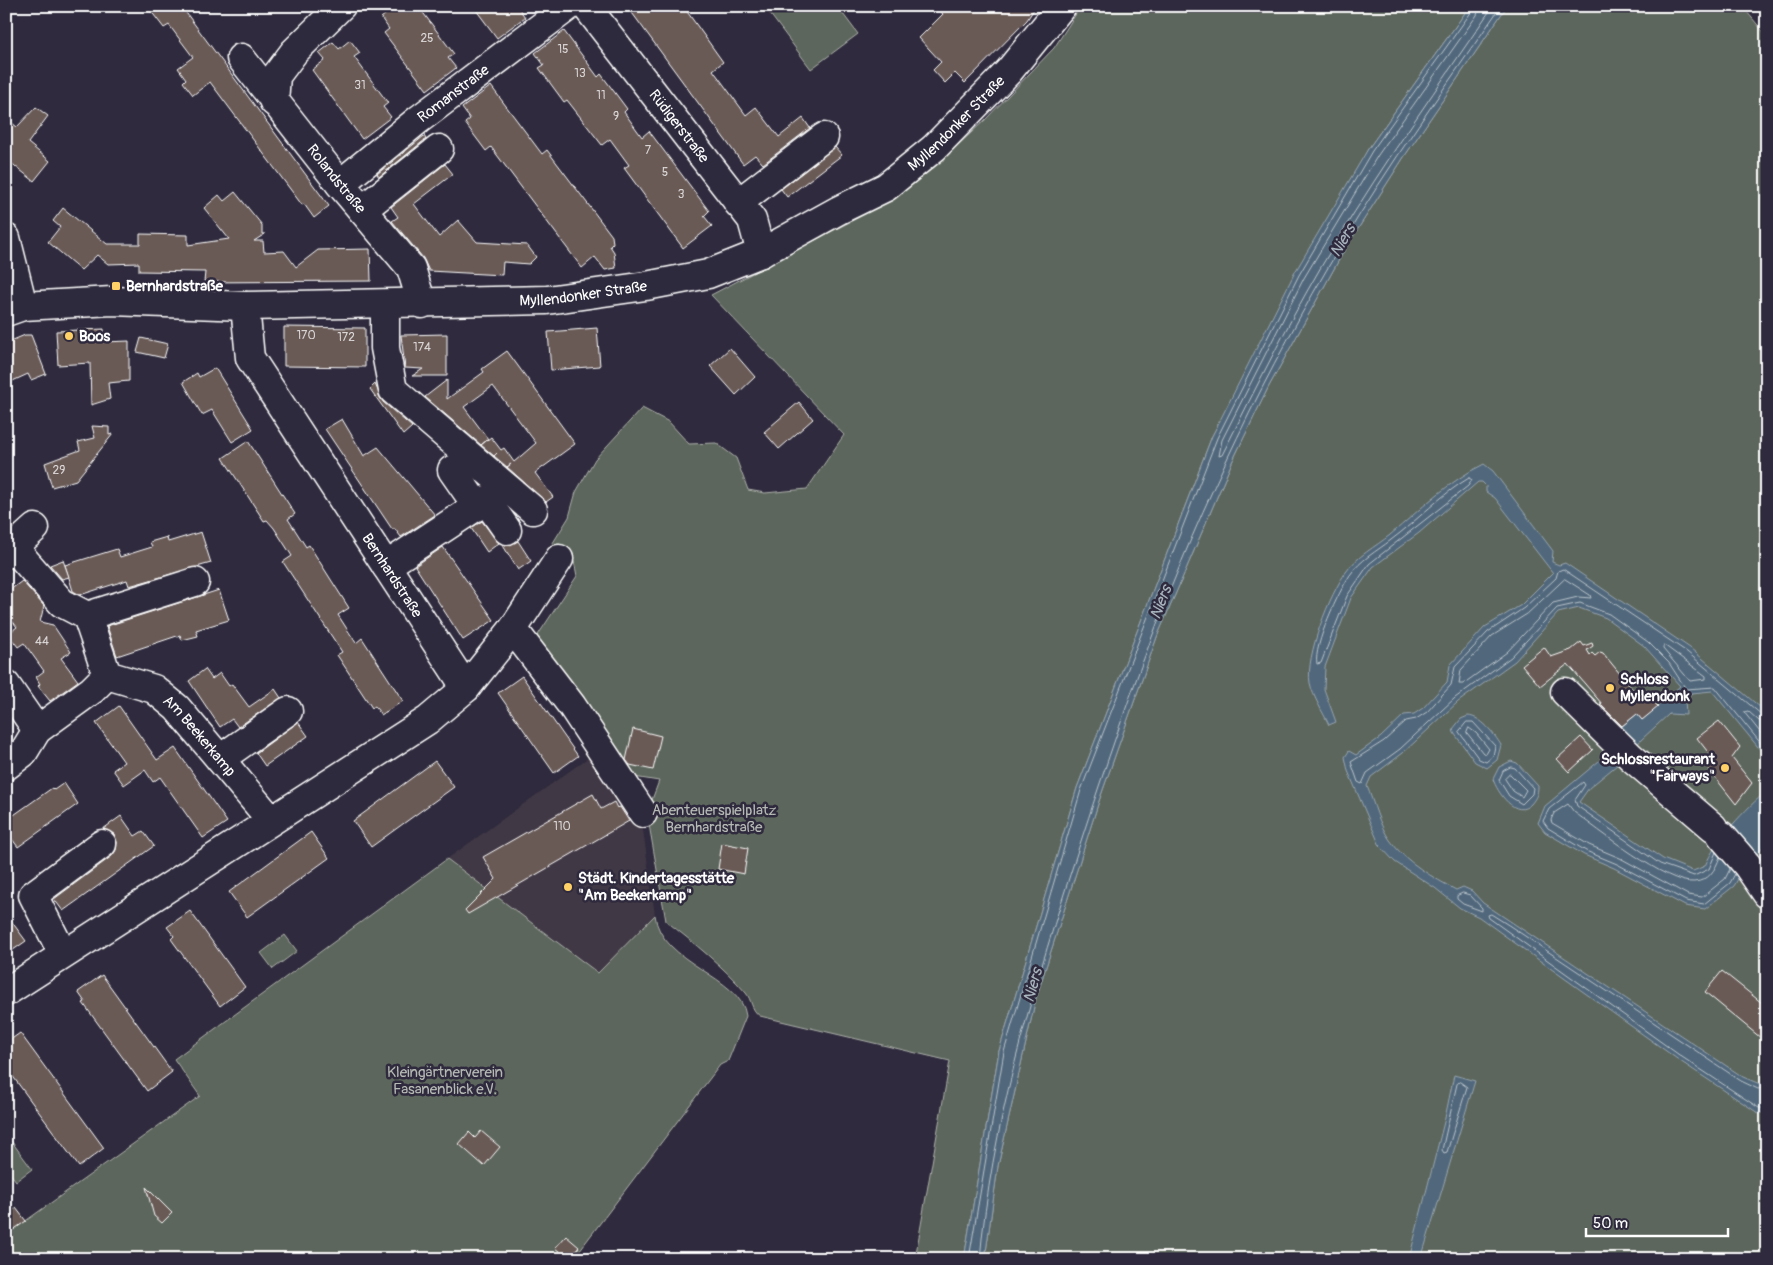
<svg xmlns="http://www.w3.org/2000/svg" width="1773" height="1265" font-family="Pangolin,sans-serif">
  <style>
    .built { fill: #403845 }
    .green { fill: #5c665b; stroke: #aeb2ad }
    .water { fill: #51687c; stroke: #97a4b0 }
    .lines { fill: none; stroke-linecap: round; stroke-linejoin: round }
    .shore { stroke: #b9c3cb; stroke-width: 1 }
    .stream { stroke: #97a4b0; stroke-width: 5.5 }
    .building { fill: #695a57; stroke: #fff }
    .minor-casing { stroke: #fff; stroke-width: 31 }
    .minor { stroke: #2f2a3d; stroke-width: 28 }
    .poi-dot { fill: #ffd166; stroke: #2f2a3d; stroke-width: 2 }
    .labels { text-anchor: middle; stroke-width: 5; stroke-linejoin: round; paint-order: stroke }
    .number-label { font-size: 12px; fill: #dad6d5 }
    .street-label { font-size: 15px; fill: #fff; stroke: #2f2a3d }
    .poi-label { font-size: 15px; font-weight: bold; fill: #fff; stroke: #2f2a3d; text-anchor: start }
    .park-label { font-size: 15px; fill: #b6bab5; stroke: #2f2a3d }
    .water-label { font-size: 16px; font-style: italic; fill: #a8b4be; stroke: #2f2a3d }
  </style>
  <rect width="100%" height="100%" fill="#2f2a3d"/>
  <filter id="ink" filterUnits="userSpaceOnUse"><feTurbulence type="fractalNoise" baseFrequency=".02" numOctaves="2"/><feDisplacementMap in="SourceGraphic" scale="10" xChannelSelector="R" yChannelSelector="G"/><feConvolveMatrix kernelMatrix="1 2 1 2 8 2 1 2 1" color-interpolation-filters="sRGB"/></filter>
  <g filter="url(#ink)">
    <polygon class="built" points="592,755 641,816 655,915 598,973 447,859"/>
    <g class="green">
      <polygon points="764,6 837,6 858,34 811,69"/>
      <path d="M 1081,6 L 1470,6 L 1368,149 L 1212,436 L 1077,788 L 999,1051 L 964,1259 L 915,1259 L 950,1061 L 760,1016 C 751,1010 752,1000 746,993 C 723,966 694,943 666,921 L 647,813 L 659,781 L 628,776 L 536,638 L 577,576 L 574,561 L 551,546 L 569,517 L 576,492 L 595,459 L 642,408 L 669,422 L 689,444 L 716,443 L 736,458 L 748,490 L 765,493 L 807,489 L 844,435 L 711,295 L 878,207 L 931,170 L 985,120 L 1054,48 Z"/>
      <polygon points="1507,6 1742,6 1767,36 1767,1259 985,1259 998,1166 1036,998 1099,801 1157,637 1232,462 1268,388 1345,249 1404,157"/>
      <path d="M 447,859 L 598,973 L 655,915 C 660,964 742,976 746,1016 L 728,1061 L 720,1065 L 573,1259 L 6,1259 L 6,1235 L 200,1096 L 174,1059 Z"/>
      <polygon points="285,935 297,951 273,969 261,953"/>
      <polygon points="6,1134 32,1169 16,1181 6,1168"/>
    </g>
    <g class="water">
      <polygon points="1470,6 1507,6 1404,157 1345,249 1268,388 1232,462 1157,637 1099,801 1036,998 998,1166 985,1259 964,1259 999,1051 1077,788 1212,436 1295,272 1368,149"/>
      <path d="M 1484,464 L 1493,471 L 1553,551 L 1552,562 L 1559,565 L 1565,563 L 1690,648 L 1767,713 L 1767,758 L 1712,691 L 1692,693 L 1685,699 L 1686,715 L 1669,714 L 1642,739 L 1623,760 L 1589,788 L 1579,802 L 1663,859 L 1693,871 L 1705,866 C 1715,841 1746,808 1767,791 L 1767,840 L 1755,858 L 1741,874 L 1734,886 L 1705,909 L 1685,906 L 1614,868 L 1584,855 L 1545,832 L 1538,823 L 1545,806 L 1611,751 L 1614,733 L 1637,714 L 1642,720 L 1680,686 L 1644,646 L 1606,618 L 1579,608 L 1558,613 L 1515,661 L 1458,702 L 1403,753 L 1371,777 L 1367,786 C 1374,803 1379,825 1390,840 C 1405,862 1434,878 1456,890 L 1463,887 L 1472,891 L 1483,903 L 1743,1077 L 1760,1084 L 1767,1082 L 1767,1113 L 1758,1113 L 1680,1061 L 1501,933 L 1479,917 L 1460,908 L 1435,888 L 1395,862 L 1380,846 L 1348,771 L 1345,757 L 1349,751 L 1356,755 L 1381,737 L 1404,715 L 1414,714 L 1423,708 L 1447,682 L 1450,665 L 1485,627 L 1521,605 L 1553,573 L 1495,498 L 1486,492 L 1486,486 L 1482,482 L 1478,482 L 1419,533 L 1373,567 L 1351,598 L 1325,667 L 1324,689 L 1336,722 L 1329,725 C 1323,712 1313,697 1310,683 C 1305,656 1330,594 1346,572 C 1357,556 1375,547 1390,535 C 1421,509 1447,482 1484,464 Z"/>
      <path d="M 1468,716 C 1482,717 1494,734 1501,745 L 1497,760 L 1487,768 L 1475,762 L 1454,733 L 1453,729 L 1461,719 Z"/>
      <path d="M 1511,761 L 1517,763 L 1538,786 C 1538,794 1536,798 1531,804 C 1516,820 1497,792 1493,779 L 1499,767 Z"/>
      <polygon points="1454,1075 1475,1081 1421,1259 1409,1259 1445,1118"/>
    </g>
    <g class="lines">
      <g class="shore">
        <path d="M 1480,6 L 1477,15 L 1378,155 L 1304,278 L 1222,440 L 1219,456 L 1222,455 C 1258,384 1294,310 1336,242 C 1385,161 1440,84 1493,6"/>
        <path d="M 1469,478 L 1472,480 L 1468,486 L 1369,564 L 1347,596 L 1321,663 L 1317,664 C 1313,646 1339,591 1350,575 C 1360,560 1377,551 1391,540 C 1418,520 1440,495 1469,478 Z"/>
        <polygon points="1565,579 1590,595 1591,598 1578,597 1553,603 1507,652 1463,684 1459,684 1461,670 1492,636 1527,614"/>
        <polygon points="1664,645 1706,676 1706,679 1690,681 1663,649"/>
        <polyline points="1767,716 1762,715 1687,652 1563,569 1558,571 1556,578 1524,608 1488,632 1455,667 1451,685 1427,712 1416,719 1406,721 1384,741 1351,762 1358,782 1362,784 1367,773 1400,749 1455,698 1511,657 1557,608 1580,603 1609,614 1648,642 1669,663 1686,689 1715,687 1767,751"/>
        <polygon points="1467,722 1473,722 1495,746 1493,756 1486,762 1479,759 1459,732"/>
        <polyline points="1767,723 1759,721 1748,711 1744,712 1767,741"/>
        <polygon points="1469,728 1476,733 1489,749 1486,754 1483,753 1467,733"/>
        <polygon points="1511,767 1515,768 1533,788 1532,794 1522,804 1509,796 1499,780 1503,771"/>
        <polygon points="1510,774 1526,790 1522,797 1513,791 1505,779"/>
        <polyline points="1716,852 1709,869 1694,876 1660,864 1577,806 1575,800 1585,785 1583,782 1549,809 1543,821 1548,828 1586,851 1617,864 1686,901 1704,904 1730,883 1735,874"/>
        <path d="M 1720,857 C 1715,870 1709,881 1694,882 C 1668,885 1596,828 1574,812 L 1568,804 L 1554,813 L 1551,820 L 1552,823 L 1589,845 L 1620,858 L 1688,895 L 1702,897 L 1725,879 L 1730,869"/>
        <polygon points="1463,893 1470,895 1482,908 1482,911 1463,904 1457,899 1457,896"/>
        <polygon points="1460,1082 1467,1087 1447,1152 1444,1153 1442,1150 1457,1084"/>
        <polyline points="1767,1087 1758,1089 1741,1081 1510,926 1491,914 1488,915 1489,918 1682,1057 1759,1108 1767,1108"/>
        <polyline points="969,1259 1004,1052 1081,790 1217,438 1299,275 1372,151 1472,11 1473,6"/>
        <path d="M 980,1259 C 991,1129 1030,1001 1069,878 C 1095,797 1122,716 1152,637 C 1202,502 1267,370 1340,247 C 1389,164 1446,86 1501,6"/>
      </g>
      <polyline class="stream" points="1761,6 1767,13"/>
    </g>
    <g class="building">
      <polygon points="147,6 181,6 329,206 314,218 304,204 302,205 210,82 193,95 183,82 186,79 178,68 193,57 169,25 164,28"/>
      <polygon points="396,6 418,6 454,54 448,58 456,68 427,90 384,33 389,29 381,18"/>
      <polygon points="473,6 517,6 525,17 497,38"/>
      <polygon points="627,6 683,6 723,62 713,70 746,115 756,107 779,137 803,118 810,128 763,164 755,155 743,164"/>
      <polygon points="935,6 1036,6 1027,20 965,83 955,73 945,83 933,70 941,62 919,38 943,14"/>
      <polygon points="564,31 598,77 601,74 627,109 624,112 642,137 649,131 709,211 704,216 712,226 683,248 624,168 629,165 610,139 602,145 567,100 564,102 539,68 544,65 535,53"/>
      <polygon points="350,40 360,53 354,57 388,103 383,107 391,117 362,139 312,70 325,60 319,53 333,42 339,49"/>
      <polygon points="491,86 542,154 547,150 612,236 613,243 610,246 614,252 616,268 605,270 595,257 582,268 491,147 486,151 465,123 470,119 462,108"/>
      <polygon points="36,107 48,116 28,143 50,161 34,181 6,159 6,118 17,127"/>
      <polygon points="424,136 426,139 379,177 377,174"/>
      <polygon points="835,147 842,155 787,197 781,189"/>
      <polygon points="445,164 453,174 414,204 439,237 458,220 477,242 527,245 536,257 529,264 503,262 502,275 429,271 423,258 392,221 398,217 391,207"/>
      <polygon points="235,192 262,225 262,234 265,234 254,241 263,241 264,252 284,251 296,267 318,250 370,249 371,281 204,282 205,272 139,271 139,263 108,264 97,255 81,270 48,242 60,227 53,221 63,208 107,244 140,244 140,234 188,235 188,245 229,239 204,208 219,195 224,201"/>
      <polygon points="284,327 365,328 365,367 284,366"/>
      <polygon points="597,328 600,366 551,370 548,332"/>
      <polygon points="104,329 104,342 129,341 129,381 108,383 110,399 91,405 90,363 58,365 56,331"/>
      <polygon points="447,334 447,376 412,376 423,369 405,368 401,335"/>
      <polygon points="25,335 31,335 46,374 31,380 28,374 6,384 6,343"/>
      <polygon points="141,338 168,344 164,358 137,352"/>
      <polygon points="730,348 755,377 736,395 710,366"/>
      <polygon points="507,351 575,444 535,473 553,497 546,502 507,467 511,464 507,467 494,456 497,453 494,456 481,445 491,437 501,450 504,448 514,462 536,443 493,386 464,407 488,439 481,445 425,397 447,380 447,399 484,372 482,369"/>
      <polygon points="215,368 253,429 232,442 212,410 202,415 183,382 197,373 199,377"/>
      <polygon points="375,384 383,402 412,427 403,435 370,389"/>
      <polygon points="799,402 813,419 779,449 764,432"/>
      <polygon points="342,419 364,456 378,447 435,515 401,537 395,529 392,529 325,429"/>
      <polygon points="92,426 109,427 109,435 113,434 76,480 52,487 45,463 80,450 78,442 95,438"/>
      <polygon points="248,441 295,514 288,519 306,547 309,545 349,608 338,615 356,643 362,638 403,701 381,715 375,706 372,708 337,655 342,652 283,562 292,556 274,528 267,520 264,521 223,458"/>
      <polygon points="482,521 499,543 487,552 471,528"/>
      <polygon points="201,532 211,563 129,586 127,580 80,595 73,591 65,565 117,549 120,557 152,547 150,542 167,537 168,542"/>
      <polygon points="518,541 531,561 518,570 502,544 509,545"/>
      <polygon points="443,547 494,620 463,640 415,566"/>
      <polygon points="63,560 69,577 62,579 50,565"/>
      <polygon points="22,581 44,606 40,622 53,625 71,652 61,658 78,681 50,701 38,686 40,684 36,677 44,671 24,643 18,647 8,634 17,627 6,613 6,593"/>
      <polygon points="219,590 229,620 196,630 198,636 182,640 180,635 117,656 107,626"/>
      <polygon points="1581,642 1584,646 1592,643 1593,646 1587,650 1590,655 1592,653 1595,656 1600,652 1603,653 1638,696 1645,690 1658,707 1642,720 1637,714 1622,726 1600,704 1602,704 1568,664 1540,686 1522,665 1544,647 1551,657 1571,650"/>
      <polygon points="205,669 212,679 220,673 229,686 232,684 249,707 275,689 281,698 238,727 232,719 220,727 189,681"/>
      <polygon points="522,676 578,756 554,773 498,693"/>
      <polygon points="119,706 157,760 175,748 227,822 203,838 160,777 153,782 145,770 124,785 113,770 124,762 96,723"/>
      <polygon points="1719,721 1740,747 1732,758 1752,783 1736,804 1703,762 1711,756 1697,738"/>
      <polygon points="298,722 308,736 265,766 256,753"/>
      <polygon points="633,729 661,736 653,770 630,765 626,760"/>
      <polygon points="1581,737 1593,750 1569,772 1557,759"/>
      <polygon points="435,761 454,787 371,847 353,821"/>
      <polygon points="64,783 78,804 18,847 6,831 6,824 13,820 11,817 52,788 54,790"/>
      <polygon points="593,794 601,809 614,802 617,808 620,807 629,821 468,914 465,910 496,879 483,857"/>
      <polygon points="121,816 135,836 143,831 154,846 63,911 54,899 112,856 116,850 117,842 114,834 103,829"/>
      <polygon points="311,832 329,858 247,917 229,892"/>
      <polygon points="722,843 748,848 744,874 718,869"/>
      <polygon points="190,911 245,987 220,1006 171,939 174,936 167,927"/>
      <polygon points="6,914 26,941 6,955"/>
      <polygon points="1722,971 1767,1007 1767,1043 1705,992"/>
      <polygon points="102,975 172,1072 147,1091 83,1003 85,1002 78,992"/>
      <polygon points="20,1033 104,1148 79,1167 6,1067 6,1043"/>
      <polygon points="481,1131 500,1147 484,1166 459,1144 469,1132 475,1138"/>
      <polygon points="146,1187 172,1213 162,1223 154,1216"/>
      <polygon points="16,1208 26,1221 6,1235 6,1215"/>
      <polygon points="566,1236 579,1247 569,1259 555,1248"/>
    </g>
    <g class="lines">
      <g class="minor-casing">
        <g id="minor">
          <path id="s1" d="M 586,6 L 752,220 L 761,253"/>
          <path id="s2" d="M 241,58 L 340,184 L 411,268 L 422,304"/>
          <polyline points="274,102 276,76 294,52 341,6"/>
          <path id="s3" d="M 340,184 L 418,120 L 569,6"/>
          <polyline points="738,203 824,137"/>
          <polyline points="362,210 439,149"/>
          <polyline points="6,238 23,306"/>
          <polyline points="385,304 385,348 393,390 533,510"/>
          <path id="s4" d="M 245,306 L 250,358 L 466,688"/>
          <path id="s5" d="M 6,312 L 23,306 L 112,301 L 245,306 L 547,300 L 646,286 L 708,274 L 761,253 L 839,210 L 886,187 L 934,148 L 1009,71 L 1062,6"/>
          <polyline points="452,470 477,506"/>
          <polyline points="14,548 62,603 87,616"/>
          <polyline points="6,554 35,528"/>
          <polyline points="386,566 486,500 507,530"/>
          <path id="s6" d="M 195,582 L 87,616 L 107,675 L 154,689 L 177,708 L 271,820"/>
          <polyline points="513,629 572,706 643,813"/>
          <polyline points="6,685 37,730"/>
          <polyline points="1565,692 1631,757 1713,827"/>
          <polyline points="220,759 288,711"/>
          <polyline points="6,766 23,753 37,730 92,690 107,675"/>
          <polyline points="1721,835 1747,865 1767,894"/>
          <polyline points="63,954 33,895 102,844"/>
          <polyline points="6,992 428,720 466,688 513,629 559,559"/>
        </g>
      </g>
      <use href="#minor" class="minor"/>
    </g>
  </g>
  <g class="poi-dot">
    <rect x="111" y="281" width="10" height="10" rx="2.5"/>
    <circle cx="69" cy="336" r="5"/>
    <circle cx="1610" cy="688" r="5"/>
    <circle cx="1725" cy="768" r="5"/>
    <circle cx="568" cy="887" r="5"/>
  </g>
  <g class="labels">
    <g class="number-label">
      <text x="427" y="42">25</text>
      <text x="563" y="53">15</text>
      <text x="580" y="77">13</text>
      <text x="360" y="89">31</text>
      <text x="601" y="99">11</text>
      <text x="616" y="120">9</text>
      <text x="648" y="154">7</text>
      <text x="665" y="176">5</text>
      <text x="681" y="198">3</text>
      <text x="306" y="339">170</text>
      <text x="346" y="341">172</text>
      <text x="422" y="351">174</text>
      <text x="59" y="474">29</text>
      <text x="42" y="645">44</text>
      <text x="562" y="830">110</text>
    </g>
    <g class="street-label">
      <text dy="5" stroke="none"><textPath href="#s3" startOffset="145">Romanstraße</textPath></text>
      <text dy="5" stroke="none"><textPath href="#s5" startOffset="999">Myllendonker Straße</textPath></text>
      <text dy="5" stroke="none"><textPath href="#s1" startOffset="152">Rüdigerstraße</textPath></text>
      <text dy="5" stroke="none"><textPath href="#s2" startOffset="154">Rolandstraße</textPath></text>
      <text dy="5" stroke="none"><textPath href="#s5" startOffset="579">Myllendonker Straße</textPath></text>
      <text dy="5" stroke="none"><textPath href="#s4" startOffset="312">Bernhardstraße</textPath></text>
      <text dy="5" stroke="none"><textPath href="#s6" startOffset="290">Am Beekerkamp</textPath></text>
    </g>
    <g class="poi-label">
      <text x="126" y="291">Bernhardstraße</text>
      <text x="79" y="341">Boos</text>
      <text x="1620" y="684">Schloss<tspan x="1620" dy="17">Myllendonk</tspan></text>
      <text x="1715" y="764" text-anchor="end">Schlossrestaurant<tspan x="1715" dy="17">"Fairways"</tspan></text>
      <text x="578" y="883">Städt. Kindertagesstätte<tspan x="578" dy="17">"Am Beekerkamp"</tspan></text>
    </g>
    <g class="park-label">
      <text x="714" y="815">Abenteuerspielplatz<tspan x="714" dy="17">Bernhardstraße</tspan></text>
      <text x="445" y="1077">Kleingärtnerverein<tspan x="445" dy="17">Fasanenblick e.V.</tspan></text>
    </g>
    <g class="water-label">
      <text transform="translate(1342 240) rotate(-60)" y="6">Niers</text>
      <text transform="translate(1160 602) rotate(-69)" y="6">Niers</text>
      <text transform="translate(1032 985) rotate(-75)" y="6">Niers</text>
    </g>
  </g>
  <rect width="1773" height="1265" fill="none" stroke="#2f2a3d" stroke-width="25"/>
  <rect x="12" y="12" width="1748" height="1240" fill="none" stroke="#fff" stroke-width="2" filter="url(#ink)"/>
  <path d="M1586 1228v8h142v-8" fill="none" stroke="#ffffff" stroke-width="2.5"/>
  <text x="1593" y="1228" font-size="15" fill="#ffffff" stroke="#2f2a3d" stroke-width="4" paint-order="stroke">50 m</text>
</svg>
